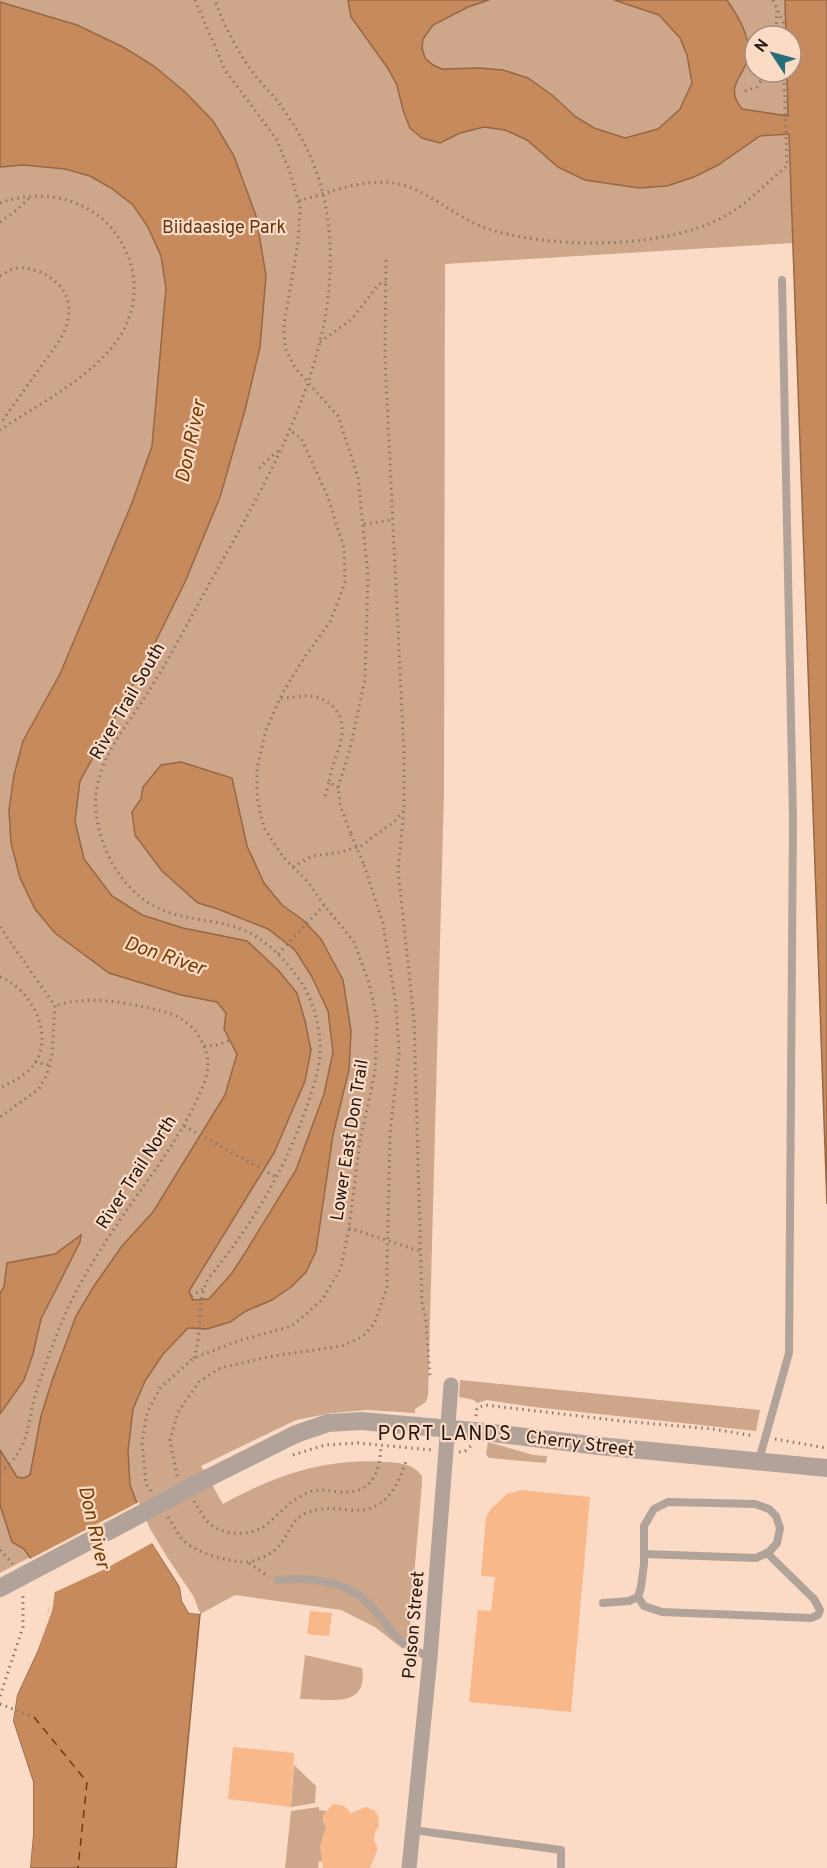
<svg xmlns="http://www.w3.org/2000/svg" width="827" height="1868" font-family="Overpass,sans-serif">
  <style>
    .green { fill: #cea689 }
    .water { fill: #c78a5c; stroke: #966845; stroke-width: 1.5 }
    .pier { fill: #fbdbc5 }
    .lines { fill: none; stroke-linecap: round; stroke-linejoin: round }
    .ferry { stroke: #753c01; stroke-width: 1.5; stroke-dasharray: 8 6; stroke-linecap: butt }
    .building { fill: #f8b889 }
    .path { stroke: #8b7667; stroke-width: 3; stroke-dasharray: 1.5 4.5; stroke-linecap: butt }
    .service { stroke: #b1a39a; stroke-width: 8 }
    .minor { stroke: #b1a39a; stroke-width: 15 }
    .tertiary { stroke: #b1a39a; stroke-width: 18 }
    .path-bridge { stroke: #8b7667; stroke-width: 3; stroke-dasharray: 1.5 4.5; stroke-linecap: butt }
    .tertiary-bridge { stroke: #b1a39a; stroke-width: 18 }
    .labels { text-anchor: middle; stroke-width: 4.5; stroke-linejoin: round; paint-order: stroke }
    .park-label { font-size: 18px; fill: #603613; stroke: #fbdbc5 }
    .street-label { font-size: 18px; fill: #231810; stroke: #fbdbc5 }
    .water-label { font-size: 20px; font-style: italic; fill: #753c01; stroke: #fbdbc5 }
    .neighbourhood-label { font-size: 20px; letter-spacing: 1.5px; fill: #231810; stroke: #fbdbc5 }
  </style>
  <rect width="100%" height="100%" fill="#fbdbc5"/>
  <g class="green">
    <path d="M 0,0 L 785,0 L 786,36 L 755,36 L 755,72 L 787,72 L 793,243 L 445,264 L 444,791 L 428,1396 L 426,1402 L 415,1409 L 415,1413 L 368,1410 L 332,1413 L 296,1420 L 201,1466 L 223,1504 C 273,1476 327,1457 385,1462 C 400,1463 412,1463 422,1476 L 422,1483 L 409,1635 L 403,1649 L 375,1627 L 341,1610 L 235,1595 L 200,1614 L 194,1597 L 167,1557 L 134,1502 L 0,1573 Z"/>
    <polygon points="460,1380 760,1410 756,1431 534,1407 487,1400 477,1403 474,1400 459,1397"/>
    <polygon points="488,1442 533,1455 547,1456 546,1463 489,1458 486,1454"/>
    <path d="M 305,1655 L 362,1668 C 369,1711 325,1698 300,1699 Z"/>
    <polygon points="294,1765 316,1786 315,1803 291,1807"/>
    <polygon points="319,1807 319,1810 326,1811 323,1819 326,1828 320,1847 333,1862 319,1861 318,1868 285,1868 291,1811"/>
  </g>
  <g class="water">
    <path d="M 348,0 L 489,0 L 468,7 L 433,25 L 423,39 L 422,48 L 425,58 L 433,65 L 442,69 L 479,68 L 503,70 L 528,78 L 552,95 L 576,117 L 594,128 L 625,138 L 658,129 L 680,109 L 692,83 L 687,55 L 680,38 L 659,15 L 614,0 L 727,0 C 738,16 751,37 748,57 C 745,76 723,86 742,109 L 788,116 L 787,72 L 791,72 L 791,36 L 786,36 L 785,0 L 827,0 L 827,1204 L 789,134 L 760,136 L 718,165 L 694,177 L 667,186 L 639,188 L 585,180 L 558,167 L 527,140 L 505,130 L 484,127 L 460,133 L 440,143 L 422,138 L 410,128 L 403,110 L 397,85 L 387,67 L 351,17 Z"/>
    <polygon points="0,2 77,25 123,47 154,66 185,92 213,121 234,156 256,216 266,276 260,347 245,410 220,497 185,582 146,661 80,781 75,821 84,859 112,896 142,915 183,928 247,941 278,970 297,993 305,1021 311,1050 305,1081 274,1153 189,1291 193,1300 209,1299 232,1273 245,1253 296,1170 324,1094 333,1052 328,1011 312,977 295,950 268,929 218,909 198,903 162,871 135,835 132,812 141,799 143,787 161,765 181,762 232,778 247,846 264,883 282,905 303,920 321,939 343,980 351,1031 349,1070 333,1135 316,1251 306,1272 291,1287 272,1300 246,1311 230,1322 207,1329 188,1328 163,1354 145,1381 133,1409 128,1451 130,1485 152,1543 180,1587 182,1601 189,1613 200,1614 176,1868 30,1868 33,1835 33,1782 13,1721 17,1695 37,1652 55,1592 24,1549 12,1542 0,1505 0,1450 17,1477 24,1478 30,1475 41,1416 52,1381 76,1316 94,1286 122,1246 153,1212 225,1095 237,1054 224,1029 226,1013 217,1002 181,995 109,973 55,933 35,909 20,878 11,843 9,810 14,775 23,741 60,674 132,503 152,446 166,288 161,256 148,227 133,205 111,188 90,176 65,169 24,165 0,167"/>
    <polygon points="81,1235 80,1242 41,1319 33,1354 24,1380 0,1414 0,1293 4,1287 7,1263 55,1254"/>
  </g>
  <polygon class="pier" points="139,1502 155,1541 182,1586 184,1600 191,1610 200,1611 200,1614 189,1613 182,1601 180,1587 152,1543 103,1570 55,1592 52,1611 37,1652 17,1695 13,1721 33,1782 33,1835 30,1868 27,1868 30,1835 30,1783 10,1721 15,1694 34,1651 49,1610 52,1593 28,1560"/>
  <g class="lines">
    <polyline class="ferry" points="34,1717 87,1782 78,1868"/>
  </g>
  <g class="building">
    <polygon points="521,1490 590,1497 571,1712 469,1702 478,1610 491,1611 495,1577 481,1576 486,1517 490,1510 507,1494"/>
    <polygon points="310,1611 332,1613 329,1636 307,1634"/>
    <polygon points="233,1747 294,1753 291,1807 228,1799"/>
    <polygon points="333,1804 344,1806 351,1813 366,1807 375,1811 378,1816 379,1826 375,1832 374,1841 377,1846 377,1851 370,1868 323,1868 320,1846 326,1828 324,1823 323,1815"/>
  </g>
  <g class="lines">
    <g class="path">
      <polyline points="195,0 225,70 277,140 291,175 300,208 298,243 284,324 285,348 295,368 338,416 358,477 368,576 365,679 350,749 338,788 341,808 351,834"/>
      <polyline points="773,0 783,22 783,36"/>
      <polyline points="776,36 777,11"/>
      <polyline points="745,91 757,87 766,72"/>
      <path d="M 299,201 C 334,191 378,172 414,189 C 442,201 464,223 495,231 C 560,249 668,249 727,215 C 750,202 767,182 787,166 L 784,72"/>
      <path d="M 0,203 C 57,183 117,208 132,269 C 137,291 133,315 121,335 C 95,376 40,403 0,430"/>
      <polyline points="0,222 17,210 30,197"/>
      <polyline points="386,260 385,358 404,754 404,809 398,870 414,1020 422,1303 426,1320 430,1377"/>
      <path d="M 0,276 C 4,274 8,270 13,269 C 33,264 61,279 67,298 C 72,312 67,327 60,340 L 0,424"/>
      <polyline points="320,342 352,319 379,284 386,282"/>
      <polyline points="259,468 279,450"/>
      <polyline points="364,524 392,520"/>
      <path d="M 281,698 C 291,698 301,695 310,696 C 319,697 329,701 335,709 C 353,732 332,757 329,782 L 338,788"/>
      <polyline points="325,796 329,782"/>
      <polyline points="364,865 383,923 396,1005 399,1053 390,1134 388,1224"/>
      <polyline points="293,867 312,856 337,853 361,846 395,821 403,811"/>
      <polyline points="0,927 55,1006 52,1055 47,1074 39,1089 0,1117"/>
      <polyline points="278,954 324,905"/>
      <path d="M 0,977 C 33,989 57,1040 31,1068 C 22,1078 11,1082 0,1088"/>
      <polyline points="204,1046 218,1045 230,1040"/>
      <polyline points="35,1062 49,1065"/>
      <polyline points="184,1126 278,1178"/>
      <polyline points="349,1228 420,1251"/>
      <polyline points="191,1296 203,1289"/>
      <path d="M 194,1358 C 203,1332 196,1303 208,1279 C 252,1224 282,1176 306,1109 C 313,1088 322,1064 320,1042 C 318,1014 308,987 289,966 C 278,953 264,940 248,932 C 225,921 199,921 174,914 C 129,902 101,857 96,812 C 91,764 127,727 150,689 C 174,650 195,610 217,570 C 276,465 344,346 328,221 C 323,180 307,142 283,109 C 275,96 263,86 254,74 C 238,52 224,26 215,0"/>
      <polyline points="476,1416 477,1408 485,1405 622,1421 713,1429 754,1436"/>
      <polyline points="775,1439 827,1448"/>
      <polyline points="459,1452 465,1451 471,1446"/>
      <polyline points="293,1455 325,1445 358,1443 432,1450"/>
      <path d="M 0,1472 C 31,1448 26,1426 36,1393 C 43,1370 52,1346 61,1324 C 74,1292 94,1259 114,1229 C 140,1189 171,1152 193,1108 C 199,1095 207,1081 208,1066 C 208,1053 203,1042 196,1032 C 188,1022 175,1014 162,1011 C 128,1003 89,994 55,1006"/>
      <polyline points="177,1476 170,1440 178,1412 199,1382 220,1368 273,1356 342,1346 362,1337 374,1324 387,1288 387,1257"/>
      <polyline points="151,1491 146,1484 142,1443 147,1413 160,1388 194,1358 238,1341 292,1326 322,1300 341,1268 349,1228 360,1141 375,1072 377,1020 369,983 354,942 324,905 308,882 283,857 264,828 257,797 257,768 266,730 282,694 304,658 330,622 345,583 344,548 327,495 301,438 291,431"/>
      <path d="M 194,1501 C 198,1508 202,1515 207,1521 C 219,1535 247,1537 263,1527 C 277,1517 287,1503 303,1495 C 316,1488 324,1490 338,1492 C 372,1495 380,1473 381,1445"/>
      <path d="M 168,1517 C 173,1524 177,1533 183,1540 C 195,1553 229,1562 247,1562 C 254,1562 267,1556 272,1552 C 287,1543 288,1522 304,1514 C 320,1507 332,1508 349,1510 C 385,1514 398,1487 407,1458"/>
      <polyline points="0,1550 13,1564"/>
      <polyline points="249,1563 269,1577"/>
      <polyline points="0,1696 23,1627 23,1593"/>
      <polyline points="0,1704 34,1717"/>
    </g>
    <g class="service">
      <polyline points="759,1460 789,1353 793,819 782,280"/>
      <path d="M 278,1580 C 309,1577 345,1580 369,1604 C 380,1614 387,1629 399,1639 C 407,1647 420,1652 430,1658"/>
      <polyline points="638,1597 644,1606 662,1612 811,1618 818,1615 820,1610 814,1599 767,1553"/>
      <polyline points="603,1603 629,1601 638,1597 641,1587 644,1564 644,1526 654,1509 668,1502 755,1504 769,1509 776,1516 780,1528 777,1543 769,1552 756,1558 644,1554"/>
      <polyline points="413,1830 561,1850 561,1868"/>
    </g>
    <polyline class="minor" points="409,1868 430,1658 451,1385"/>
    <polyline class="tertiary" points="208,1478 296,1434 328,1423 361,1421 485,1432 599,1446 827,1468"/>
    <g class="path-bridge">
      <polyline points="351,834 364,865"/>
      <polyline points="387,1257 388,1224"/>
    </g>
    <g class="tertiary-bridge">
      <polyline points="107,1532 208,1478"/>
      <polyline points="0,1588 89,1541"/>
    </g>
  </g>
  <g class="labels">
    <g class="park-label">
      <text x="224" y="233">Biidaasige Park</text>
    </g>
    <g class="street-label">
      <text transform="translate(127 701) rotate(-60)" y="6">River Trail South</text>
      <text transform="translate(349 1140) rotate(-81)" y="6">Lower East Don Trail</text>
      <text transform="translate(136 1172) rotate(-57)" y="6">River Trail North</text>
      <text transform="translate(580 1443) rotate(7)" y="6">Cherry Street</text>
      <text transform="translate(413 1625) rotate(-85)" y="6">Polson Street</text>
    </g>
    <g class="water-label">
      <text transform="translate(190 441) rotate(-78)" y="7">Don River</text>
      <text transform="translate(165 955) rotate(19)" y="7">Don River</text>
      <text transform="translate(95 1527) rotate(77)" y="7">Don River</text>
    </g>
    <g class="neighbourhood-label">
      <text x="445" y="1440">PORT LANDS</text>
    </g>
  </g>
  <g transform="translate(773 54) rotate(306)"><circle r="28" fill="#fbdbc5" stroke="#a58d7d" stroke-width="1.5"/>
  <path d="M0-4.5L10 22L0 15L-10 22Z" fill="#266f78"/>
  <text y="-9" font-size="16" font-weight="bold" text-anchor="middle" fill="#231810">N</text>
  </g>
</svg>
